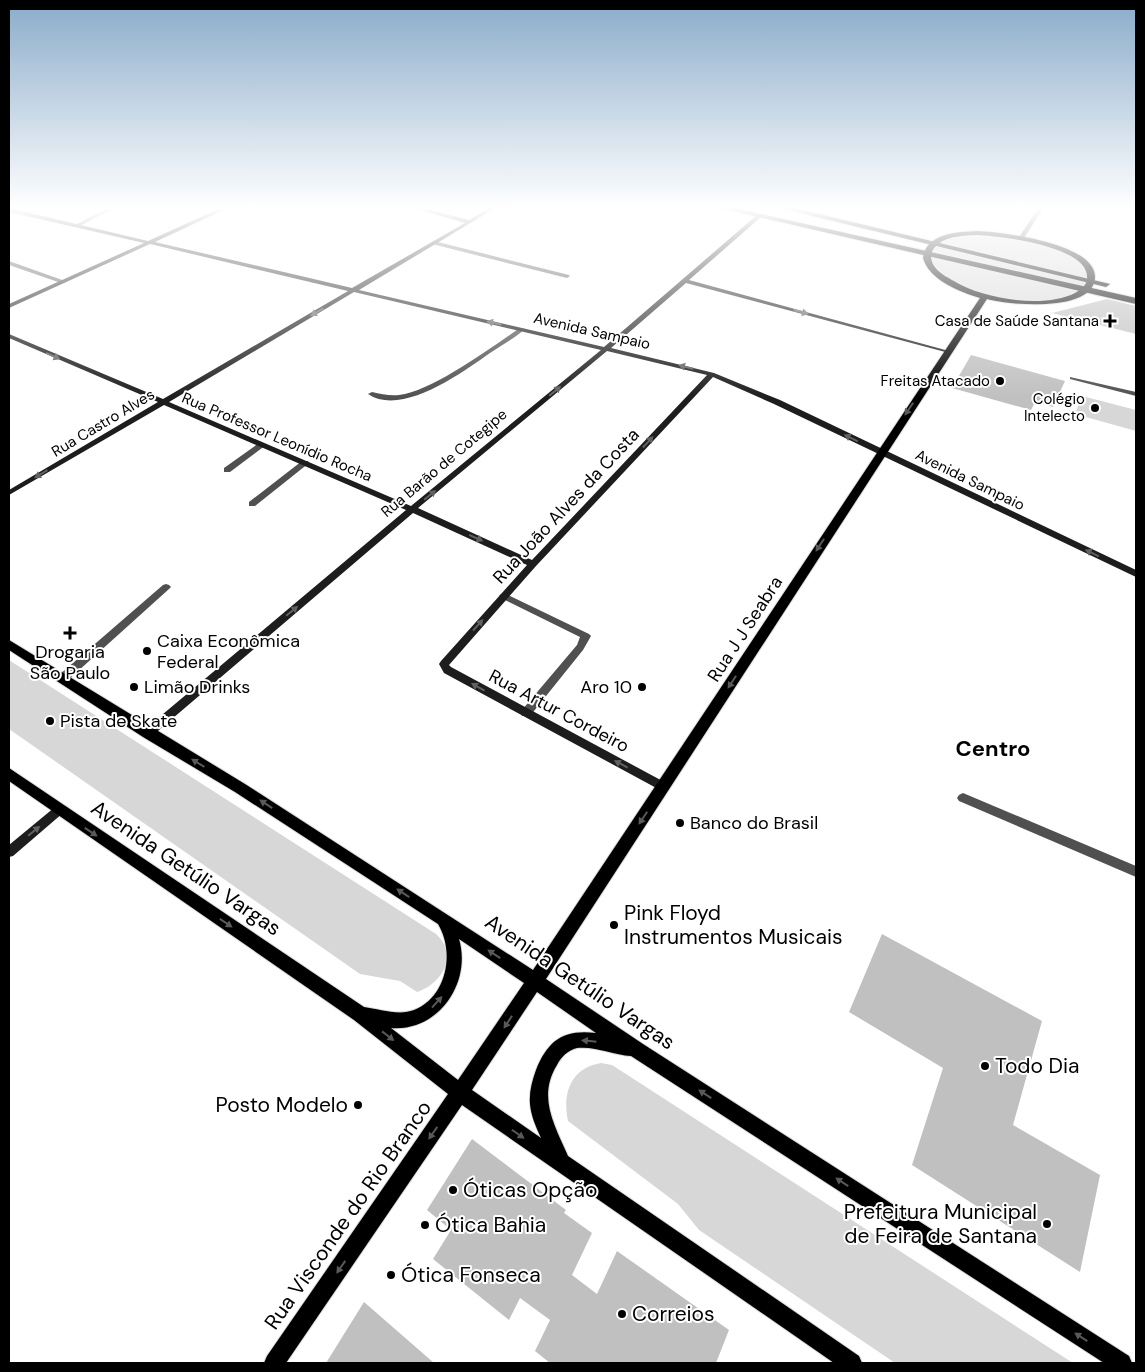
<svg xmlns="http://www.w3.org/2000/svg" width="1145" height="1372" font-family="'DM Sans',sans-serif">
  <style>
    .green { fill: #d7d7d7 }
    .building { fill: #c0c0c0 }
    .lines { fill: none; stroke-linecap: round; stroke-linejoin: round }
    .primary-casing { stroke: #dbdbdb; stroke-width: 2 }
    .highway-casing { stroke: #dbdbdb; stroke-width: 2 }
    .lane { fill: #505050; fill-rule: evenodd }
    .street { fill: #505050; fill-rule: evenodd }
    .secondary { fill: #1d1d1d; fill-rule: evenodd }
    .primary { fill: #000; fill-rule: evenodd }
    .highway { fill: #000; fill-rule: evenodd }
    .oneway { fill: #616161 }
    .oneway2 { fill: #595959 }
    .poi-dot { fill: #000; stroke: #fff; stroke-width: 2 }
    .labels { text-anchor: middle; stroke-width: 4; stroke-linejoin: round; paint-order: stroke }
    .far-poi-label { font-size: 15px; fill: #000; stroke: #fff; text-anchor: end }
    .far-street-label { font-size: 15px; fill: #000; stroke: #fff }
    .street-label { font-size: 18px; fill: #000; stroke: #fff }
    .poi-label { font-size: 18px; fill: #000; stroke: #fff; text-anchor: start }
    .near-street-label { font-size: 21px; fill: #000; stroke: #fff }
    .near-poi-label { font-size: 21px; fill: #000; stroke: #fff; text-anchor: start }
    .district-label { font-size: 22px; font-weight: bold; fill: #000; stroke: #fff }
  </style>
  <rect width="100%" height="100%" fill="#fff"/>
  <g class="green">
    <path d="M 977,233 C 1010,236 1063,240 1087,267 C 1090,271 1091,277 1092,282 L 1065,300 L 1019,302 L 966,290 L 930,266 L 929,250 L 949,237 Z"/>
    <polygon points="1082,396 1136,410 1136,431 1075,414"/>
    <path d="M 9,660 L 436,934 C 459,955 442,984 417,992 L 400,981 L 360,974 L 9,729 Z"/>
    <path d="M 601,1063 L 612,1065 L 1073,1363 L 895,1363 L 699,1230 L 678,1204 L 568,1121 C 562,1093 571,1068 601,1063 Z"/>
  </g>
  <g class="building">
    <polygon points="1107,299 1136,306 1136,334 1052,313"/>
    <polygon points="971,355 1065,381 1053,407 1035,402 1031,410 952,388"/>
    <polygon points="882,934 1042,1021 1013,1125 1100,1175 1080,1272 912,1165 943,1068 849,1012"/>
    <polygon points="472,1139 566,1210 564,1213 592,1233 572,1275 597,1294 617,1251 729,1330 716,1363 550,1363 535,1351 550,1320 520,1298 509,1320 433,1259 451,1230 427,1210"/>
    <polygon points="364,1302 434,1363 326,1363"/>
  </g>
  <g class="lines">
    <g class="primary-casing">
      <path id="primary" d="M 977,231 C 1001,232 1097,243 1095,278 C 1093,313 1008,305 987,299 L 546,979 L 643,1044 L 1129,1356 L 1132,1363 L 1104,1363 L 631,1056 C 613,1055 596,1046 577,1048 C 568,1050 561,1057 557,1065 C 537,1097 555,1126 568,1156 L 859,1356 L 862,1363 L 834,1363 L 462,1105 L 286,1363 L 264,1363 L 267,1356 L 448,1094 L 354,1020 L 9,781 L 9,768 L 364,1007 C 379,1009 399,1016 414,1010 C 447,997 455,952 438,924 L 235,792 L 143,737 L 9,650 L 9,640 L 245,784 L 533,970 L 980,298 C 960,292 929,280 923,258 C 926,233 958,232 977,231 ZM 977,235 C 999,236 1091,246 1087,279 C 1087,285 1080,290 1075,293 C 1044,309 983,299 954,281 C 943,275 930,268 931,254 C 938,236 960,236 977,235 ZM 459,939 L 524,983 L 458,1080 L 391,1028 C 438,1032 472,983 459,939 ZM 537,992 L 596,1033 C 564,1029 548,1040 536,1070 C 532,1081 529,1092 530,1104 C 531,1116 536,1127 541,1138 L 472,1090 Z"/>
    </g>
    <g class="highway-casing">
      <g id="highway">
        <polygon points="715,207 730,207 1136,298 1136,304"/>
        <polygon points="775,207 790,207 1110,284 1106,287"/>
      </g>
    </g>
    <g class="lane">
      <polygon points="9,261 65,281 66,282 61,283 9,265"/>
      <path d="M 520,328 L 525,329 C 515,338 502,345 490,353 C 463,372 402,417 368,394 L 372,392 C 381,394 390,396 399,395 C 433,391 490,348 520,328 Z"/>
      <polygon points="1070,377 1136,392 1136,396 1070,379"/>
      <polygon points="166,584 169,585 171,587 169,589 67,681 59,681 58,678 59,675 163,585"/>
      <polygon points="963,793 1136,866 1136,877 959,801 957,798 959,795"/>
    </g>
    <g class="street">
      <polygon points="110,207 116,207 78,227 73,226"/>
      <polygon points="1039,207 1044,207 1024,238 1020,238 1019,237"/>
      <polygon points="434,241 569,275 570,276 567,278 432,244 432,242"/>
      <polygon points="259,443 262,443 266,445 230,472 224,472 224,468"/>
      <polygon points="302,461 308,461 309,463 255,506 249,506 249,502"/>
      <polygon points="504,593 589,634 591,636 583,650 530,716 522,716 521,713 522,710 577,645 580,637 501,598 499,596 501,594"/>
    </g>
    <g class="secondary">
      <path d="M 223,207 L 230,207 L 155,242 L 352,288 L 465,223 L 410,207 L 419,207 L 469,220 L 491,207 L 497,207 L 359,290 L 604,347 L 757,215 L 761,215 L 761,217 L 689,280 L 949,351 L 949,353 L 686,283 L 611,348 L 714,373 L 780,400 L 1136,570 L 1136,577 L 774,404 L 713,377 L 536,566 L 449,665 L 451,667 L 668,784 L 670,787 L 668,790 L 664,792 L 660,790 L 444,673 L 439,664 L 441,661 L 527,565 L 413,513 L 152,736 L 144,736 L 143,733 L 144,730 L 406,510 L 164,405 L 9,495 L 9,490 L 158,402 L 9,338 L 9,334 L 163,399 L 348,291 L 150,244 L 9,308 L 9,304 L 144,243 L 9,212 L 9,208 L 148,241 ZM 354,292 L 601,350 L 411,506 L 169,402 ZM 607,351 L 707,375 L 532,560 L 418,508 Z"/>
      <polygon points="59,805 63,807 65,810 63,813 13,856 9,857 9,845 55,807"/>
    </g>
    <use href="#primary" class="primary"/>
    <use href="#highway" class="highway"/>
  </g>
  <defs><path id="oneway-solid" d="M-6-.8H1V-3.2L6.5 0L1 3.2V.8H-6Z" transform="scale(1.25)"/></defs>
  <g class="oneway">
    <use href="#oneway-solid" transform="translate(317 312) rotate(150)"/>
    <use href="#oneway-solid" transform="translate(801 312) rotate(15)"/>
    <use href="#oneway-solid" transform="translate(494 323) rotate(-167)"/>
    <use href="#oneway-solid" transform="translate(53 356) rotate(24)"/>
    <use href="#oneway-solid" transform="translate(686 367) rotate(-166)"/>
    <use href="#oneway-solid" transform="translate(555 391) rotate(-39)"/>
    <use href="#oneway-solid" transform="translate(851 438) rotate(-154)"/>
    <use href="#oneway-solid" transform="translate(648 442) rotate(-47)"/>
    <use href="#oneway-solid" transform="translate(41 474) rotate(149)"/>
    <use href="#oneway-solid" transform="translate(430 495) rotate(-39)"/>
    <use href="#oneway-solid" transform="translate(476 538) rotate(24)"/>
    <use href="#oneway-solid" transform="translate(1092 553) rotate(-154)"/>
    <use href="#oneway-solid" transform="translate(292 611) rotate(-40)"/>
    <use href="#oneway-solid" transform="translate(478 625) rotate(-48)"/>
    <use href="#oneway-solid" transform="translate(478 687) rotate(-151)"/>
    <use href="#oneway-solid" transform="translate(621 764) rotate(-152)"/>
    <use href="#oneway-solid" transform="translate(34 831) rotate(-39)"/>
  </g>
  <g class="oneway2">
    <use href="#oneway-solid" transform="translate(909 409) rotate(124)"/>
    <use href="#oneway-solid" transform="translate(820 545) rotate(123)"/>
    <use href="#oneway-solid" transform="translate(732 682) rotate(123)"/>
    <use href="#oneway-solid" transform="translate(198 763) rotate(-149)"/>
    <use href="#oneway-solid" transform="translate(266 804) rotate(-147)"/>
    <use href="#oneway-solid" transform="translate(643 818) rotate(124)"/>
    <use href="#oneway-solid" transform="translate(91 832) rotate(34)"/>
    <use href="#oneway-solid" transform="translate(403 893) rotate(-147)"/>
    <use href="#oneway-solid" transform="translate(226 923) rotate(34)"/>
    <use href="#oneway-solid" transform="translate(494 954) rotate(-146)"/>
    <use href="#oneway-solid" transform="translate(437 1002) rotate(-48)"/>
    <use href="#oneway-solid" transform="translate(508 1022) rotate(123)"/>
    <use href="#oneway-solid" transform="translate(388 1036) rotate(38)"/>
    <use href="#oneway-solid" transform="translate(589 1041) rotate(-174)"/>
    <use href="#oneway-solid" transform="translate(705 1094) rotate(-147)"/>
    <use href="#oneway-solid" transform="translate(433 1133) rotate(125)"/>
    <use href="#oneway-solid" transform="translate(518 1134) rotate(35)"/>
    <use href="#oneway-solid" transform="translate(842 1182) rotate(-147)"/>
    <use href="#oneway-solid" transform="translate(341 1267) rotate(125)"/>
    <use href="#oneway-solid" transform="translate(1081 1337) rotate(-147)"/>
  </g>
  <linearGradient id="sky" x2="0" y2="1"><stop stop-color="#8aabca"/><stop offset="0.52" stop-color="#fff"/><stop offset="1" stop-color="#fff" stop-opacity="0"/></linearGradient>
  <rect width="1145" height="399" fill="url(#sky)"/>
  <g class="poi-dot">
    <path d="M1107.5 313.5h5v5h5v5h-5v5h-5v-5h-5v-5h5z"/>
    <circle cx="1000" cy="381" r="5"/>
    <circle cx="1095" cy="408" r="5"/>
    <path d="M67.5 625.5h5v5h5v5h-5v5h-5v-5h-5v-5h5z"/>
    <circle cx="147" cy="651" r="5"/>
    <circle cx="134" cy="687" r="5"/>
    <circle cx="642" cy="687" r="5"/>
    <circle cx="50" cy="721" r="5"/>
    <circle cx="680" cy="823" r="5"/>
    <circle cx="614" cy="925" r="5"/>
    <circle cx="985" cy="1066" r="5"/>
    <circle cx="358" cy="1105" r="5"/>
    <circle cx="453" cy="1190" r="5"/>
    <circle cx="1047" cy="1224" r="5"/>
    <circle cx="425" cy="1225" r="5"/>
    <circle cx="391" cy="1275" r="5"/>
    <circle cx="622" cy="1314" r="5"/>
  </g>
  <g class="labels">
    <g class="far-poi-label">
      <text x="1099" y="326">Casa de Saúde Santana</text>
      <text x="990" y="386">Freitas Atacado</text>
      <text x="1085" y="404">Colégio<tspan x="1085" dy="17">Intelecto</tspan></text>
    </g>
    <g class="far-street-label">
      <text transform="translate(592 331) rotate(13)" y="5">Avenida Sampaio</text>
      <text transform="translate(103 423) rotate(-31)" y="5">Rua Castro Alves</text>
      <text transform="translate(277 437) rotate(23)" y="5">Rua Professor Leonídio Rocha</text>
      <text transform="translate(444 463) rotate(-40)" y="5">Rua Barão de Cotegipe</text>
      <text transform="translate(970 480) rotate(26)" y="5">Avenida Sampaio</text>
    </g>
    <g class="street-label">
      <text transform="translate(566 506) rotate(-47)" y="6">Rua João Alves da Costa</text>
      <text transform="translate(745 629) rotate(-57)" y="6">Rua J J Seabra</text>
      <text transform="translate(559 711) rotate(28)" y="6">Rua Artur Cordeiro</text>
    </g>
    <g class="poi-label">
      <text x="157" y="647">Caixa Econômica<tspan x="157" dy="21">Federal</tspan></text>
      <text x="70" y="658" text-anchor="middle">Drogaria<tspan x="70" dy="21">São Paulo</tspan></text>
      <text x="144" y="693">Limão Drinks</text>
      <text x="632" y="693" text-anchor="end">Aro 10</text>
      <text x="60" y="727">Pista de Skate</text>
      <text x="690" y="829">Banco do Brasil</text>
    </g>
    <g class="near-street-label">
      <text transform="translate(186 868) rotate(34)" y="7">Avenida Getúlio Vargas</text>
      <text transform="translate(580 982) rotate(34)" y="7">Avenida Getúlio Vargas</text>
      <text transform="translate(348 1215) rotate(-55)" y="7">Rua Visconde do Rio Branco</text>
    </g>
    <g class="near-poi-label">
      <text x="624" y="920">Pink Floyd<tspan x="624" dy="24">Instrumentos Musicais</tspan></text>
      <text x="995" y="1073">Todo Dia</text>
      <text x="348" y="1112" text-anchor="end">Posto Modelo</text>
      <text x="463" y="1197">Óticas Opção</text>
      <text x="1037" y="1219" text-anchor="end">Prefeitura Municipal<tspan x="1037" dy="24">de Feira de Santana</tspan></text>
      <text x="435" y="1232">Ótica Bahia</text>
      <text x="401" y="1282">Ótica Fonseca</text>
      <text x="632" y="1321">Correios</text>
    </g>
    <g class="district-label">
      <text x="993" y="756">Centro</text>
    </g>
  </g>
  <rect width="1145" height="1372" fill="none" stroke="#000000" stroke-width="20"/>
</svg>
